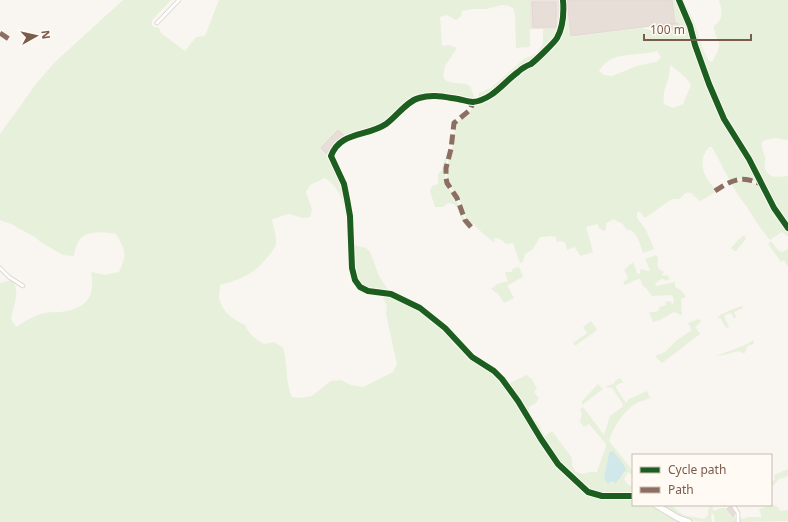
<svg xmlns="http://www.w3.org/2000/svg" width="788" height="522" font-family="'Noto Sans',sans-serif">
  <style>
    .industrial { fill: #ede5e0 }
    .green { fill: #e7f0db; fill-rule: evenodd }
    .water { fill: #d0e8ea }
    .building { fill: #e6ded7; stroke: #e2d8d2 }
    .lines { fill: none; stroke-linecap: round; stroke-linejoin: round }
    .service-casing { stroke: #d7d1cb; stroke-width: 4.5 }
    .minor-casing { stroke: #d7d1cb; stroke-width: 7 }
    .service { stroke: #fefefd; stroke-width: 3 }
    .minor { stroke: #fefefd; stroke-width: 5.5 }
    .quiet { stroke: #8d6e63; stroke-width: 5; stroke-dasharray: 10 5; stroke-linecap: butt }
    .cycleway-casing { stroke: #fffaf3; stroke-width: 8 }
    .cycleway { stroke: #1b5e20; stroke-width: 6 }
  </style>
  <rect width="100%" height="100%" fill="#f9f5f0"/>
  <g class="industrial">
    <polygon points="530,0 561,0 561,19 556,29 530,29"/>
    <polygon points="338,129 347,136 337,144 329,158 319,148"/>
  </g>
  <g class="green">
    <path d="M 123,0 L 171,0 L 152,20 L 152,25 L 154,27 L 159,28 L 161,33 L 185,51 L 196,37 L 205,36 L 219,0 L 530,0 L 530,47 L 516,48 L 515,15 L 513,8 L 509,6 L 501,5 L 487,9 L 472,9 L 462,11 L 461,16 L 456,20 L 447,15 L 440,17 L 442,46 L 449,45 L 457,48 L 445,66 L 443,77 C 448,86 462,81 470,86 L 474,96 L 474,100 L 425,95 L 385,123 L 369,131 L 347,136 L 338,129 L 319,148 C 342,171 347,202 348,233 C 345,212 345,191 325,178 L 310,185 L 306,192 L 312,209 L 310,217 L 303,218 L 289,214 L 272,219 C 273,227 277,236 276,244 C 275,248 272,251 270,254 C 256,273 242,279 220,285 C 220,289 219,294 219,298 C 222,312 234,320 245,325 C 249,334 255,339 264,344 L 274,342 L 283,348 C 288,364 285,382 292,397 L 301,398 L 312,396 L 331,381 L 341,380 L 351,385 L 363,387 L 393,372 L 397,364 L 386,314 L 387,306 L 383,297 L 390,296 L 419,309 L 493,372 L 508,390 L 540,441 L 587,493 L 633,498 L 633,505 L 653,505 L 684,522 L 0,522 L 0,283 L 12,280 C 21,291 13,307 11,319 L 16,327 C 24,322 33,316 41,314 C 48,312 54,312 60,312 C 86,309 96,297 91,272 L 105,275 L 119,272 C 128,254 125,250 116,234 C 105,232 90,230 81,238 C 76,243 75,251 74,256 L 63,255 L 42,243 L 35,237 L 11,224 L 0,220 L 0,134 L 36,84 L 55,62 Z"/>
    <path d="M 564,0 L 566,0 L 571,37 L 641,28 L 654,31 L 679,30 L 678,22 L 675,23 L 672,0 L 675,0 L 687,24 L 706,88 L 722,122 L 749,164 L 757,182 C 748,178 740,177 730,181 L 712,147 L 709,147 C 696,162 704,176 715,189 L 714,193 L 700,201 C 692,196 690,186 680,199 L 673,199 L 669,201 L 645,218 L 640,212 L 637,212 L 637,218 L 646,230 L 654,249 L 643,253 C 640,245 637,229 627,230 L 622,223 L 618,222 L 614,219 L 606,223 L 606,230 L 604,231 L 599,228 L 598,224 L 586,227 L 593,252 L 580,256 L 575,247 L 567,250 L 565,242 L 560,241 L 557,243 L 556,237 L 551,236 L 540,237 L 533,249 L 525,254 L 523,262 L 520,263 L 513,243 L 506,244 L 502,240 L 497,238 L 494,238 L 495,242 L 492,241 C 486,235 479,231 474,224 C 465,222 464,212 461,204 C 458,196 451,190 448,182 C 443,167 453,152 455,136 C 455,132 454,128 455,124 L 471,110 L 474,103 L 484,100 L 558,39 ZM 657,51 L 661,57 L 656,62 L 637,66 L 612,76 L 604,75 L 599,71 C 611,50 638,57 657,51 ZM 670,65 C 678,71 686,76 691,85 L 683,104 L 673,108 L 664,104 C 661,90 671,80 670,65 Z"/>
    <path d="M 682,0 L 683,0 C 686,6 689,11 692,17 C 698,31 700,47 709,61 L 712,62 C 714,59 715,56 717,53 C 723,40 714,39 714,26 C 724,19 722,11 719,0 L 788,0 L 788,140 L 775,138 L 765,140 L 762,142 C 761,149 764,152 765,158 C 766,162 764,165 765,168 C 768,179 778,177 787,176 L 788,177 L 788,223 L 775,205 L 759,170 L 736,134 L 720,104 L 699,51 L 690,19 Z"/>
    <polygon points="557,18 561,19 556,37 534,60 490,93 478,99 479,93 491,88 524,59 537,53 543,44 543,29 556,29"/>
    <path d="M 450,149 L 444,168 L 446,184 L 456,199 L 469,229 C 459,220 461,212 454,204 L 448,203 L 443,207 L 435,207 L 430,191 L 432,186 L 438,184 L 438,174 L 442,170 L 444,161 Z"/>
    <path d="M 746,180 L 760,186 L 773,213 L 788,233 L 788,237 L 782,232 L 770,240 C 761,230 754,218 747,207 C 741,199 736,192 731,183 L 734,181 Z"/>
    <polygon points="744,235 746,239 736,251 734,251 731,248 732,247 738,240"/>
    <polygon points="771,241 778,250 782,252 788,249 788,267 784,260 781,262 768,244"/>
    <polygon points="353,243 357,246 366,248 370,252 379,276 390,293 368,290 361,286 353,268"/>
    <polygon points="656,255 658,258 658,263 657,265 659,269 664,272 662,274 663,276 667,275 670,279 665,281 663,279 661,279 655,284 656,286 675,282 675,287 682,291 686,297 681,299 682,315 680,315 679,314 674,312 660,320 653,322 649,312 656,312 659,310 659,307 666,305 665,302 670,301 672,304 674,303 673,297 671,295 652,296 646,288 643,286 640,279 638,279 625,285 623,283 628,278 624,270 633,262 638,275 640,273 640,270 642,269 648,271 650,270 645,259"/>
    <polygon points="518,267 520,269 523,277 508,285 508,287 514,298 504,303 498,294 491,289 497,284 508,281 505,272 511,272 513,269"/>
    <polygon points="742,306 743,308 734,312 736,317 734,319 731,313 725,315 724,316 729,327 726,328 721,319 717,317 728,311"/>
    <polygon points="699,319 701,321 695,327 700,334 662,363 655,356 665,352 677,340 692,330 688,323"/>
    <polygon points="591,321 597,330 575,346 573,343 587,333 583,327"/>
    <path d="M 754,340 L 754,344 L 747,346 L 745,353 L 743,353 L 739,351 C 731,352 724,356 716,356 L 745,345 Z"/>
    <path d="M 527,375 L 530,378 L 532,379 L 537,389 L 534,392 L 539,398 L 536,403 L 529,407 C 528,415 535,419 538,424 C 541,427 542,432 545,436 L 552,431 L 572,458 L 572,465 L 576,472 L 583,474 L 589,472 L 597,472 L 605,449 L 606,444 L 589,424 L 584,427 L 580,422 L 582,414 L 580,410 L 583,407 L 604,435 L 610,416 L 622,407 L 623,404 L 612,388 L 605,387 L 615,383 L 615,381 L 620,378 L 623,383 L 620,383 L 615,386 L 626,403 L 629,399 L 647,391 L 650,398 C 646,400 640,401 635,404 C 623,412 613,427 609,441 L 633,471 L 632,475 L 628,472 L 624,479 L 628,485 L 633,487 L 633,495 L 602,494 L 589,491 L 559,463 L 507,384 ZM 609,453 L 625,473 L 614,483 L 609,483 L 604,478 Z"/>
    <polygon points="598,384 603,389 582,405 582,401"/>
    <polygon points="788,469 788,476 779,479 773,486 771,486 771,484 775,478 774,475"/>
    <path d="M 660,505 L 671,505 L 683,515 L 704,519 L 708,515 L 708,510 L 712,505 L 713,510 L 715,511 L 721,508 L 726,508 L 732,517 L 735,517 L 737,522 L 715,522 L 714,515 L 712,512 L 711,518 L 712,522 C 688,522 680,517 660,505 Z"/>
    <polygon points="772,505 777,506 780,511 787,510 788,509 788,521 740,522 739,517 743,519 748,517 761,517 761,515 759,509"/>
  </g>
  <polygon class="water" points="611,451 613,451 624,465 626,470 616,483 611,482 608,484 604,478 609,453"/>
  <g class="building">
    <polygon points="567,0 672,0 675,23 571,36"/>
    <polygon points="532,2 556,2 556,27 533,27"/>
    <polygon points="678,23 679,29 672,30 671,24"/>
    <polygon points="338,130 344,136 338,139 326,153 321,148"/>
    <polygon points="730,506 735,514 733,517 727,509"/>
  </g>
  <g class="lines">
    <g class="service-casing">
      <g id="service">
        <polyline points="157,23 179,0"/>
        <polyline points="0,268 9,277 23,286"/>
        <polyline points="733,505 738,513 738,522"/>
      </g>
    </g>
    <g class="minor-casing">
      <g id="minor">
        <path d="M 563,0 C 564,12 563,27 557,38 C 554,43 535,61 531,64 C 526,66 522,68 518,72 C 504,82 492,100 473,102 C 468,102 463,100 458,99 C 444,97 433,94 419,98 C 407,101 397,116 386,124 C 367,137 340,131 331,156 L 344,184 L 347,199 L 350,216 L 352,268 L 355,280 L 360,287 L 368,291 L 391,294 L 420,308 L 445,328 L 472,357 L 494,371 L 502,379 L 518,401 L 541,439 L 558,464 L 588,492 L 602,496 L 633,496"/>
        <polyline points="679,0 690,26 695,45 709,84 724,119 749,159 774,208 788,228"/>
        <polyline points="656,505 678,518 689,522"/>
      </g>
    </g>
    <use href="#service" class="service"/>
    <use href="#minor" class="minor"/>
    <g class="quiet">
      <polyline points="0,33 12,41"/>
      <path d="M 715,191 C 726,184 736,177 749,180 C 754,181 757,183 762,184"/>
      <polyline points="471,227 465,220 457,198 447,183 446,178 446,168 451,149 454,123 470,110 473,102"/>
    </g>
    <g class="cycleway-casing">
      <g id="cycleway">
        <path d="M 563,0 C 564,12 563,27 557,38 C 554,43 535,61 531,64 C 526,66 522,68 518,72 C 504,82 492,100 473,102 C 468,102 463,100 458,99 C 444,97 433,94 419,98 C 407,101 397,116 386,124 C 367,137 340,131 331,156 L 344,184 L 347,199 L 350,216 L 352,268 L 355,280 L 360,287 L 368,291 L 391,294 L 420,308 L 445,328 L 472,357 L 494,371 L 502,379 L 518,401 L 541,439 L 558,464 L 588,492 L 602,496 L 633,496"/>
        <polyline points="679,0 690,26 695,45 709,84 724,119 749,159 774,208 788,228"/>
      </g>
    </g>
    <use href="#cycleway" class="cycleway"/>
  </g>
  <rect x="632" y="454" width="140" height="52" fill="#fffaf3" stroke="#cabbb1"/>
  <rect x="640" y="467" width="20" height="6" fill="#1b5e20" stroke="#cabbb1"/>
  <text x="668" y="474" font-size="12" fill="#7a5c4d">Cycle path</text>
  <rect x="640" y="487" width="20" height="6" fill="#8d6e63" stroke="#cabbb1"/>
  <text x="668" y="494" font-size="12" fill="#7a5c4d">Path</text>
  <g transform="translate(36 36) rotate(82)" stroke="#fffaf3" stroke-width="3" paint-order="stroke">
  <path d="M0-3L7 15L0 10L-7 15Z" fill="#7a5c4d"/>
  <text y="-6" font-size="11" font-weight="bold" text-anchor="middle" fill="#7a5c4d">N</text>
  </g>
  <path d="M644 34v6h107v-6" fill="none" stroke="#7a5c4d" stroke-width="2"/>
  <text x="650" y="34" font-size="12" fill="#7a5c4d" stroke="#fffaf3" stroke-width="3" paint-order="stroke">100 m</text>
</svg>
